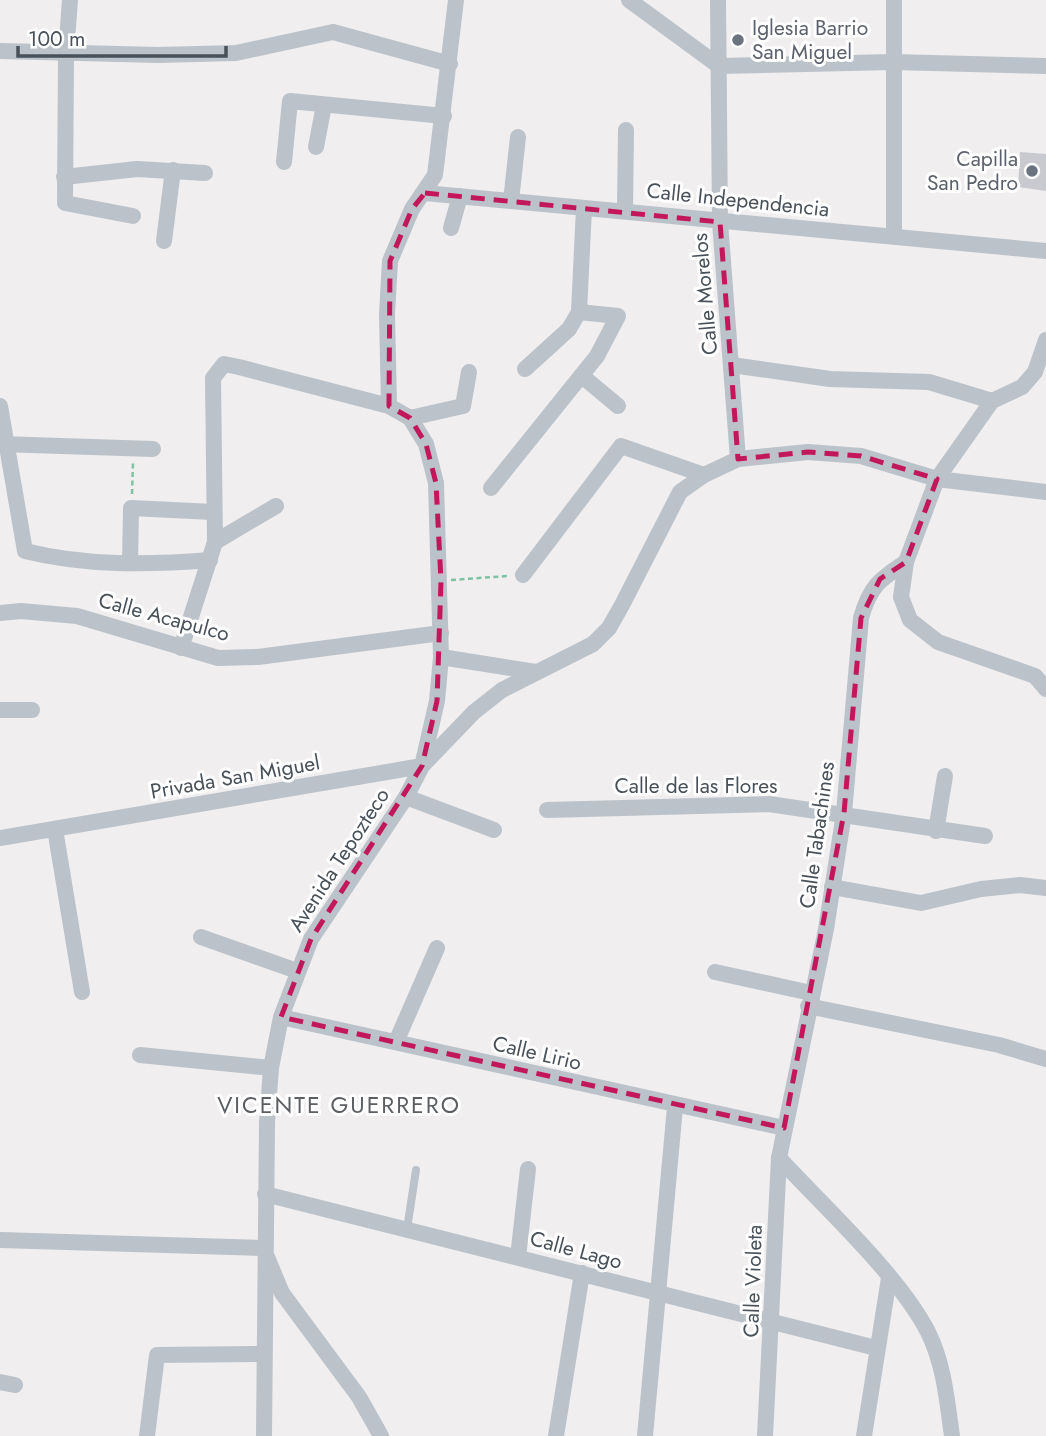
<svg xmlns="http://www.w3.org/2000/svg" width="1046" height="1436" font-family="Jost,sans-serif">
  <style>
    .building { fill: #c9cad0 }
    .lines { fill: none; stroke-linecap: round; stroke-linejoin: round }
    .path { stroke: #7dc3a2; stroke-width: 2.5; stroke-dasharray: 5 3.5; stroke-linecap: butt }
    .service { stroke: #bbc2c9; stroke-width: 8 }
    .minor { stroke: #bbc2c9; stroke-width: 16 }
    .marked { fill: none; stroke: #c2185b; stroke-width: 5; stroke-dasharray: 14 9; stroke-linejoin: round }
    .worship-dot { fill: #6b7280; stroke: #fff; stroke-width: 2.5 }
    .labels { text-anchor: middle; stroke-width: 6; stroke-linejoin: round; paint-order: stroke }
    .worship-label { font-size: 21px; fill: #5b616d; stroke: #fff; text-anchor: start }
    .street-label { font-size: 21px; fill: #485159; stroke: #fff }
    .neighbourhood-label { font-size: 23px; letter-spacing: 2px; fill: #5b5e62; stroke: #fff }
  </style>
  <rect width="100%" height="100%" fill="#f0eeee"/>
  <polygon class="building" points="1020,152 1046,154 1046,191 1018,187"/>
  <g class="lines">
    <g class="path">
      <polyline points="132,494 133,462"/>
      <polyline points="451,580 508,576"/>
    </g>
    <polyline class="service" points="407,1229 416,1170"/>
    <g class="minor">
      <polyline points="70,0 66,54 65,203 133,216"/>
      <polyline points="629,0 719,66 893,62 1046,66"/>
      <polyline points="718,0 720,222 738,459"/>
      <polyline points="0,51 158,55 236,53 333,32 450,64"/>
      <polyline points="316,147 324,105"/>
      <polyline points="284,162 290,101 444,116"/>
      <polyline points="64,177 137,169 205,173"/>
      <polyline points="425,193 1046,251"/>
      <polyline points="511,201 518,137"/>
      <polyline points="625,210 626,130"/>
      <polyline points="451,228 460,196"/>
      <polyline points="894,235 894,0"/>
      <polyline points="164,241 173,170"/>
      <polyline points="1046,340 1035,372 1022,387 992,401 937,479 906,562 901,597 910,620 938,642 1035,676 1046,689"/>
      <polyline points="732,365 830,379 929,382 992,401"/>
      <polyline points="525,369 569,329 579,312 584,208"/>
      <polyline points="582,376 618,406"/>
      <path d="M 0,406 L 25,551 C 85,566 149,565 210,560"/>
      <polyline points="389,406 387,314 390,261 412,209 435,175 456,0"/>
      <polyline points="410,418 463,406 469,372"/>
      <polyline points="0,444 153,449"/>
      <polyline points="491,488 597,356 618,316 579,312"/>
      <polyline points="215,542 276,506"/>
      <polyline points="130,563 131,508 213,512"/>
      <polyline points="523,575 621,446 704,475"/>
      <polyline points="0,613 21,611 77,616 218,658 258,657 441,633"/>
      <polyline points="441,657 536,672"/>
      <polyline points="0,710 32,710"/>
      <polyline points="406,797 494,830"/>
      <polyline points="547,810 769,804 985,836"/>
      <polyline points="55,829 82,992"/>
      <polyline points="936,831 945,776"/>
      <polyline points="0,838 422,766 437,701 441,657 436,483 426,444 410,418 389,406 239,367 224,364 213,378 215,542 181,648"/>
      <polyline points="832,887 921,903 981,889 1020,885 1046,888"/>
      <polyline points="201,937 297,971"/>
      <polyline points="715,972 811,993"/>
      <polyline points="808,1006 999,1045 1046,1059"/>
      <polyline points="281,1017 784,1128"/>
      <polyline points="396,1042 437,948"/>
      <polyline points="140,1055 271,1068"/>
      <path d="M 779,1158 C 824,1207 898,1274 928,1332 C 944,1364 947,1401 952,1436"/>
      <polyline points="265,1194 876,1348"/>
      <polyline points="0,1240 264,1248"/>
      <polyline points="267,1257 282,1293 359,1397 381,1436"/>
      <polyline points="518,1257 528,1169"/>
      <polyline points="0,1382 15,1385"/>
      <polyline points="147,1436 157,1355 264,1354"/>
      <polyline points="264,1436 267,1122 271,1068 281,1017 311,939 406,797 422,766 474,712 502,690 593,644 609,628 622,605 680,492 704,475 738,459 808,452 861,456 937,479 1046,492"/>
      <polyline points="556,1436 582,1273"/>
      <polyline points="645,1436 675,1107"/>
      <path d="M 765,1436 L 779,1158 L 826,929 L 844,813 L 861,618 C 870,586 879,580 906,562"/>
      <polyline points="864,1436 889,1278"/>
    </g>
  </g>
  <path class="marked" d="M 425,193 L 720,222 L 738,459 L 808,452 L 861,456 L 937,479 L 906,562 L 880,579 L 861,618 L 844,813 L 784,1128 L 281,1017 L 311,939 L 422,766 L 437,701 L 441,581 L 436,483 L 426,444 L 410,418 L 389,406 L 390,261 L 412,209 Z"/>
  <g class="worship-dot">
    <circle cx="738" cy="40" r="7"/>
    <circle cx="1032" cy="171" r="7"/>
  </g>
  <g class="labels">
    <g class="worship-label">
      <text x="752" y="35">Iglesia Barrio<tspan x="752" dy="24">San Miguel</tspan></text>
      <text x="1018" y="166" text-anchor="end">Capilla<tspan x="1018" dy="24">San Pedro</tspan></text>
    </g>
    <g class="street-label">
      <text transform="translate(738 200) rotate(6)" y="7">Calle Independencia</text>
      <text transform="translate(705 294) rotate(-95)" y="7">Calle Morelos</text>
      <text transform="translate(164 617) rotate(15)" y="7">Calle Acapulco</text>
      <text transform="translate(235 777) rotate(-10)" y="7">Privada San Miguel</text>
      <text x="696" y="793">Calle de las Flores</text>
      <text transform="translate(817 835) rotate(-82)" y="7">Calle Tabachines</text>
      <text transform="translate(339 860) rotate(-57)" y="7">Avenida Tepozteco</text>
      <text transform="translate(537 1053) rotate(13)" y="7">Calle Lirio</text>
      <text transform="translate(576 1250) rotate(15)" y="7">Calle Lago</text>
      <text transform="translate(753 1281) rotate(-88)" y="7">Calle Violeta</text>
    </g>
    <g class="neighbourhood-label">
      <text x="339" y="1113">VICENTE GUERRERO</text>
    </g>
  </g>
  <path d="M18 46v10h208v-10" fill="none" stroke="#485159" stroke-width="3.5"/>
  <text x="28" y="46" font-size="21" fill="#485159" stroke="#ffffff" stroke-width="5" paint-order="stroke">100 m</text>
</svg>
